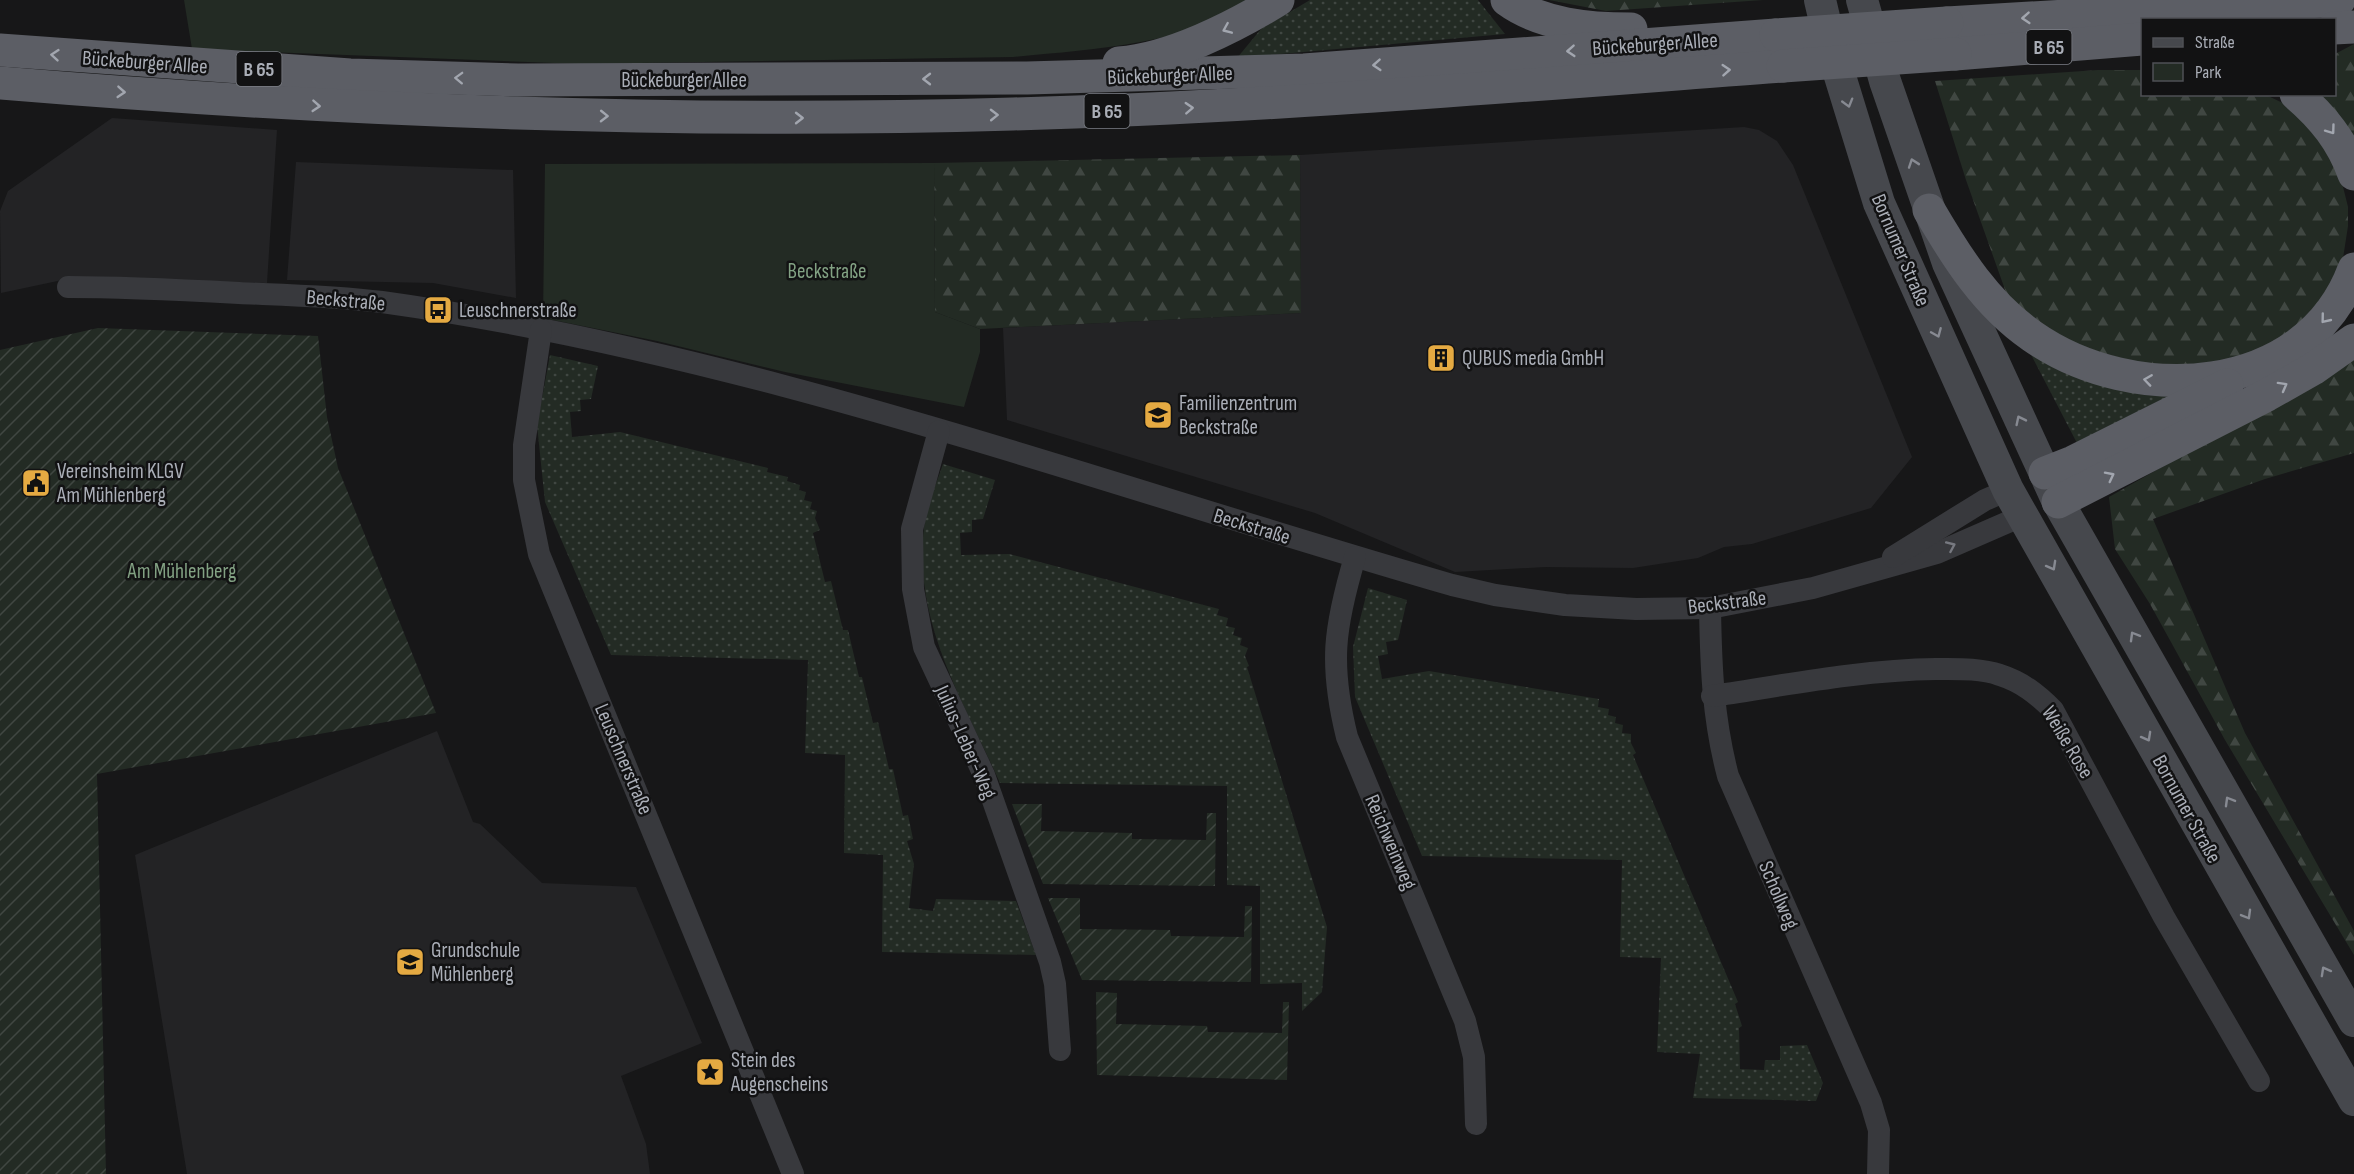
<svg xmlns="http://www.w3.org/2000/svg" width="2354" height="1174" font-family="'Sofia Sans Condensed',sans-serif">
  <style>
    .built { fill: #232325 }
    .grass { fill: url(#grass-dots) }
    .forest { fill: url(#forest-firs) }
    .park { fill: #232b24 }
    .garden { fill: url(#garden-furrows) }
    .lines { fill: none; stroke-linecap: round; stroke-linejoin: round }
    .minor { stroke: #38393d; stroke-width: 22 }
    .secondary { stroke: #46484d; stroke-width: 32 }
    .trunk { stroke: #5c5e65; stroke-width: 33 }
    .trunk-bridge { stroke: #5c5e65; stroke-width: 33 }
    .oneway { stroke: #a2a6af }
    .oneway2 { stroke: #878a92 }
    .oneway3 { stroke: #777980 }
    .labels { text-anchor: middle; stroke-width: 5; stroke-linejoin: round; paint-order: stroke }
    .shield { fill: #121213; stroke: #7c7f86; stroke-width: 1.5 }
    .shield-label { font-size: 20px; font-weight: bold; fill: #aaaeb7 }
    .street-label { font-size: 21px; fill: #aaaeb7; stroke: #121213 }
    .park-label { font-size: 21px; fill: #82a183; stroke: #121213 }
    .poi-label { font-size: 21px; fill: #aaaeb7; stroke: #121213; text-anchor: start }
  </style>
  <defs>
    <pattern id="grass-dots" width="8" height="8" patternUnits="userSpaceOnUse" patternTransform="scale(1.5)"><rect width="8" height="8" fill="#232b24"/><path d="M2 2h.1M6 6h.1" fill="none" stroke="#404742" stroke-width="1.8" stroke-linecap="round"/></pattern>
    <pattern id="forest-firs" width="22" height="20" patternUnits="userSpaceOnUse" patternTransform="scale(1.5)"><rect width="22" height="20" fill="#232b24"/><path d="M5 1l3.5 6h-7zM16 11l3.5 6h-7z" fill="#404742"/></pattern>
    <pattern id="garden-furrows" width="10" height="10" patternUnits="userSpaceOnUse" patternTransform="scale(1.5)"><rect width="10" height="10" fill="#232b24"/><path d="M-1 1l2-2M0 10L10 0M9 11l2-2" fill="none" stroke="#404742"/></pattern>
  </defs>
  <rect width="100%" height="100%" fill="#171718"/>
  <g class="built">
    <polygon points="112,118 277,130 267,283 67,279 1,293 0,211 8,191"/>
    <polygon points="1744,127 1759,130 1777,141 1793,165 1912,457 1871,508 1752,544 1724,547 1698,558 1633,568 1545,567 1455,572 1315,513 1007,420 1003,328 1301,313 1300,155"/>
    <polygon points="296,162 513,170 516,298 433,283 287,280"/>
    <polygon points="437,731 473,822 480,824 542,883 636,887 702,1043 621,1076 646,1144 650,1174 187,1174 135,855"/>
  </g>
  <g class="grass">
    <polygon points="1310,0 1478,0 1505,34 1237,58 1261,29"/>
    <polygon points="2024,341 2182,393 2078,445"/>
    <polygon points="550,355 598,366 591,399 580,400 581,411 570,412 572,437 620,432 768,468 767,472 788,477 787,481 800,485 799,490 806,492 804,500 812,502 810,509 817,511 815,518 820,530 813,533 825,582 831,581 843,630 848,630 859,677 862,677 873,723 878,722 889,769 893,769 903,816 908,815 913,839 907,841 914,864 909,908 933,911 936,899 1016,901 1036,955 882,952 883,855 844,853 845,755 805,753 808,660 611,655 545,502 537,425"/>
    <path d="M 943,464 L 995,480 L 983,519 L 972,520 L 972,532 L 960,533 L 961,555 L 1009,554 L 1219,609 L 1217,615 L 1228,618 L 1226,626 L 1235,628 L 1233,635 L 1242,638 L 1240,645 L 1248,648 L 1245,656 L 1249,666 L 1247,667 L 1327,927 L 1322,992 L 1302,1011 L 1302,983 L 1260,984 L 1260,886 L 1227,885 L 1227,786 L 1000,783 C 962,698 910,617 925,520 C 928,501 937,482 943,464 Z"/>
    <polygon points="1368,588 1407,600 1398,640 1386,642 1388,654 1378,656 1382,679 1429,671 1599,699 1598,707 1609,709 1608,715 1616,717 1615,723 1623,725 1622,733 1631,734 1631,743 1636,753 1633,755 1738,1002 1735,1004 1742,1026 1739,1028 1740,1069 1764,1070 1765,1060 1780,1060 1780,1046 1807,1045 1823,1083 1816,1101 1693,1098 1700,1054 1657,1052 1661,958 1620,957 1622,860 1422,856 1355,697 1353,647"/>
  </g>
  <g class="forest">
    <polygon points="1549,0 1763,0 1606,11"/>
    <polygon points="2354,44 2354,143 2316,95 2334,94 2335,54"/>
    <polygon points="2098,70 2142,70 2142,94 2266,95 2289,106 2310,126 2339,171 2348,207 2348,226 2343,258 2326,294 2292,331 2244,358 2160,368 2082,348 2046,327 2008,298 1966,180 1935,81"/>
    <polygon points="1300,155 1301,313 980,329 935,312 934,163"/>
    <polygon points="2354,358 2354,453 2265,479 2153,519 2245,733 2354,931 2354,955 2225,740 2150,604 2115,549 2109,497"/>
  </g>
  <g class="park">
    <path d="M 184,0 L 1257,0 C 1185,45 1095,49 1013,57 L 580,64 L 192,49 Z"/>
    <polygon points="934,163 935,312 980,329 980,352 964,407 785,372 657,341 543,318 545,164"/>
  </g>
  <g class="garden">
    <polygon points="98,328 318,336 327,417 338,468 436,713 97,774 106,1174 0,1174 0,350"/>
    <polygon points="1012,804 1042,804 1041,831 1132,833 1132,839 1206,840 1207,813 1216,813 1215,886 1043,884"/>
    <polygon points="1048,898 1080,898 1080,929 1170,930 1171,936 1244,937 1245,906 1252,906 1251,982 1082,980"/>
    <polygon points="1096,992 1117,993 1116,1024 1207,1026 1208,1032 1282,1033 1283,1002 1289,1002 1287,1080 1097,1075"/>
  </g>
  <g class="lines">
    <g class="minor">
      <path d="M 68,287 C 125,287 182,290 239,293 C 287,295 335,296 382,302 C 748,353 1098,483 1452,585 L 1495,595 L 1565,605 L 1636,609 L 1710,608 L 1813,588 L 1937,553 L 2022,516"/>
      <polyline points="541,330 524,445 524,480 539,554 793,1174"/>
      <polyline points="939,431 912,529 913,589 924,647 984,775 1050,962 1055,984 1060,1050"/>
      <path d="M 1355,557 C 1334,628 1329,664 1347,737 L 1465,1021 L 1474,1057 L 1476,1124"/>
      <polyline points="1893,557 1985,500 2008,490"/>
      <path d="M 1710,608 C 1711,668 1713,719 1728,776 L 1871,1103 L 1879,1130 L 1878,1174"/>
      <path d="M 1712,696 C 1786,685 1861,670 1936,669 C 1957,669 1980,668 2000,675 C 2022,682 2037,694 2053,710 L 2164,917 L 2259,1081"/>
    </g>
    <g class="secondary">
      <polyline points="1820,0 1831,47 1879,203 2008,490 2354,1100"/>
      <polyline points="1862,0 1885,81 1948,263 2058,502 2354,1021"/>
    </g>
    <g class="trunk">
      <path d="M 1507,0 C 1541,25 1590,29 1631,29"/>
      <polyline points="1947,23 2339,0"/>
      <polyline points="2334,28 2354,27"/>
      <polyline points="0,50 350,75 518,80 1027,78 1304,70 1776,35"/>
      <polyline points="1955,54 2142,39"/>
      <path d="M 1119,63 C 1171,59 1234,27 1278,0"/>
      <path d="M 0,83 C 337,111 675,124 1013,114 C 1270,107 1527,85 1783,66"/>
      <path d="M 2296,94 C 2323,117 2342,141 2354,174"/>
      <path d="M 1929,210 C 1957,258 1986,304 2032,336 C 2133,407 2306,399 2354,269"/>
      <polyline points="2045,473 2073,462 2227,385"/>
      <polyline points="2058,502 2267,395 2313,369 2354,340"/>
    </g>
    <g class="trunk-bridge">
      <polyline points="1776,35 1947,23"/>
      <polyline points="1783,66 1955,54"/>
    </g>
  </g>
  <defs><path id="oneway-chevron" d="M-2-3.5L2.5 0L-2 3.5" fill="none" stroke-width="1.6" stroke-linecap="round" stroke-linejoin="round" transform="scale(1.5)"/></defs>
  <g class="oneway">
    <use href="#oneway-chevron" transform="translate(2026 18) rotate(176)"/>
    <use href="#oneway-chevron" transform="translate(1227 29) rotate(157)"/>
    <use href="#oneway-chevron" transform="translate(1571 51) rotate(176)"/>
    <use href="#oneway-chevron" transform="translate(55 55) rotate(-175)"/>
    <use href="#oneway-chevron" transform="translate(1377 65) rotate(176)"/>
    <use href="#oneway-chevron" transform="translate(1726 70) rotate(-4)"/>
    <use href="#oneway-chevron" transform="translate(459 78) rotate(-178)"/>
    <use href="#oneway-chevron" transform="translate(927 79) rotate(180)"/>
    <use href="#oneway-chevron" transform="translate(121 92) rotate(4)"/>
    <use href="#oneway-chevron" transform="translate(316 106) rotate(4)"/>
    <use href="#oneway-chevron" transform="translate(1189 108) rotate(-3)"/>
    <use href="#oneway-chevron" transform="translate(994 115) rotate(-1)"/>
    <use href="#oneway-chevron" transform="translate(604 116) rotate(1)"/>
    <use href="#oneway-chevron" transform="translate(799 118)"/>
    <use href="#oneway-chevron" transform="translate(2331 130) rotate(54)"/>
    <use href="#oneway-chevron" transform="translate(2325 319) rotate(129)"/>
    <use href="#oneway-chevron" transform="translate(2148 380) rotate(-172)"/>
    <use href="#oneway-chevron" transform="translate(2283 386) rotate(-29)"/>
    <use href="#oneway-chevron" transform="translate(2110 476) rotate(-27)"/>
  </g>
  <g class="oneway2">
    <use href="#oneway-chevron" transform="translate(1848 103) rotate(74)"/>
    <use href="#oneway-chevron" transform="translate(1913 163) rotate(-109)"/>
    <use href="#oneway-chevron" transform="translate(1937 333) rotate(67)"/>
    <use href="#oneway-chevron" transform="translate(2020 420) rotate(-116)"/>
    <use href="#oneway-chevron" transform="translate(2052 566) rotate(61)"/>
    <use href="#oneway-chevron" transform="translate(2134 636) rotate(-120)"/>
    <use href="#oneway-chevron" transform="translate(2147 737) rotate(61)"/>
    <use href="#oneway-chevron" transform="translate(2229 801) rotate(-120)"/>
    <use href="#oneway-chevron" transform="translate(2247 915) rotate(60)"/>
    <use href="#oneway-chevron" transform="translate(2325 971) rotate(-119)"/>
  </g>
  <use class="oneway3" href="#oneway-chevron" transform="translate(1951 546) rotate(-24)"/>
  <defs>
    <g id="bus-square" transform="scale(1.5)"><rect x="-9" y="-9" width="18" height="18" rx="4" fill="#e5aa42" stroke="#121213"/><path d="M-5-6H5V4H4V6H2V4H-2V6H-4V4H-5ZM-3.5-4V0h7V-4ZM-3.5 1.2v1.5H-2V1.2ZM2 1.2v1.5H3.5V1.2Z" fill="#111"/></g>
    <g id="building-square" transform="scale(1.5)"><rect x="-9" y="-9" width="18" height="18" rx="4" fill="#e5aa42" stroke="#121213"/><path d="M-4-6H4V6H1V3H-1V6H-4ZM-2.5-4.3h1.7v1.8h-1.7ZM.8-4.3h1.7v1.8H.8ZM-2.5-1h1.7V.8h-1.7ZM.8-1h1.7V.8H.8Z" fill="#111"/></g>
    <g id="school-square" transform="scale(1.5)"><rect x="-9" y="-9" width="18" height="18" rx="4" fill="#e5aa42" stroke="#121213"/><path d="M0-5L7-2L0 1L-7-2ZM-4 1L0 2.5L4 1V4Q0 6-4 4Z" fill="#111"/></g>
    <g id="civic-square" transform="scale(1.5)"><rect x="-9" y="-9" width="18" height="18" rx="4" fill="#e5aa42" stroke="#121213"/><path d="M-.6-6.5H3V-4.5H.6V-3L4-1V1h2V6H-6V1h2V-1L-.6-3ZM-1.2 2.5V6h2.4V2.5Z" fill="#111"/></g>
    <g id="sight-square" transform="scale(1.5)"><rect x="-9" y="-9" width="18" height="18" rx="4" fill="#e5aa42" stroke="#121213"/><path d="M0-6L1.8-2.2L6-1.7L2.9 1.2L3.7 5.4L0 3.3L-3.7 5.4L-2.9 1.2L-6-1.7L-1.8-2.2Z" fill="#111"/></g>
  </defs>
  <g fill-rule="evenodd">
    <use href="#bus-square" x="438" y="310"/>
    <use href="#building-square" x="1441" y="358"/>
    <use href="#school-square" x="1158" y="415"/>
    <use href="#civic-square" x="36" y="483"/>
    <use href="#school-square" x="410" y="962"/>
    <use href="#sight-square" x="710" y="1072"/>
  </g>
  <g class="labels">
    <g class="shield">
      <rect x="2026.5" y="30" width="45" height="34" rx="4.5"/>
      <rect x="236.5" y="52" width="45" height="34" rx="4.5"/>
      <rect x="1084.5" y="94" width="45" height="34" rx="4.5"/>
    </g>
    <g class="shield-label">
      <text x="2049" y="54">B 65</text>
      <text x="259" y="76">B 65</text>
      <text x="1107" y="118">B 65</text>
    </g>
    <g class="street-label">
      <text transform="translate(1655 44) rotate(-4)" y="7">Bückeburger Allee</text>
      <text transform="translate(145 62) rotate(4)" y="7">Bückeburger Allee</text>
      <text transform="translate(1170 75) rotate(-2)" y="7">Bückeburger Allee</text>
      <text x="684" y="87">Bückeburger Allee</text>
      <text transform="translate(1901 250) rotate(67)" y="7">Bornumer Straße</text>
      <text transform="translate(346 300) rotate(5)" y="7">Beckstraße</text>
      <text transform="translate(1252 526) rotate(17)" y="7">Beckstraße</text>
      <text transform="translate(1727 602) rotate(-7)" y="7">Beckstraße</text>
      <text transform="translate(966 742) rotate(66)" y="7">Julius-Leber-Weg</text>
      <text transform="translate(2068 742) rotate(59)" y="7">Weiße Rose</text>
      <text transform="translate(624 759) rotate(67)" y="7">Leuschnerstraße</text>
      <text transform="translate(2187 809) rotate(61)" y="7">Bornumer Straße</text>
      <text transform="translate(1391 842) rotate(67)" y="7">Reichweinweg</text>
      <text transform="translate(1779 895) rotate(67)" y="7">Schollweg</text>
    </g>
    <g class="park-label">
      <text x="827" y="278">Beckstraße</text>
      <text x="182" y="578">Am Mühlenberg</text>
    </g>
    <g class="poi-label">
      <text x="459" y="317">Leuschnerstraße</text>
      <text x="1462" y="365">QUBUS media GmbH</text>
      <text x="1179" y="410">Familienzentrum<tspan x="1179" dy="24">Beckstraße</tspan></text>
      <text x="57" y="478">Vereinsheim KLGV<tspan x="57" dy="24">Am Mühlenberg</tspan></text>
      <text x="431" y="957">Grundschule<tspan x="431" dy="24">Mühlenberg</tspan></text>
      <text x="731" y="1067">Stein des<tspan x="731" dy="24">Augenscheins</tspan></text>
    </g>
  </g>
  <rect x="2141" y="18" width="195" height="78" fill="#121213" stroke="#4f5055" stroke-width="1.5"/>
  <rect x="2153" y="38" width="30" height="9" fill="#46484d" stroke="#4f5055" stroke-width="1.5"/>
  <text x="2195" y="48" font-size="18" fill="#aaaeb7">Straße</text>
  <rect x="2153" y="63" width="30" height="18" fill="#232b24" stroke="#4f5055" stroke-width="1.5"/>
  <text x="2195" y="78" font-size="18" fill="#aaaeb7">Park</text>
</svg>
